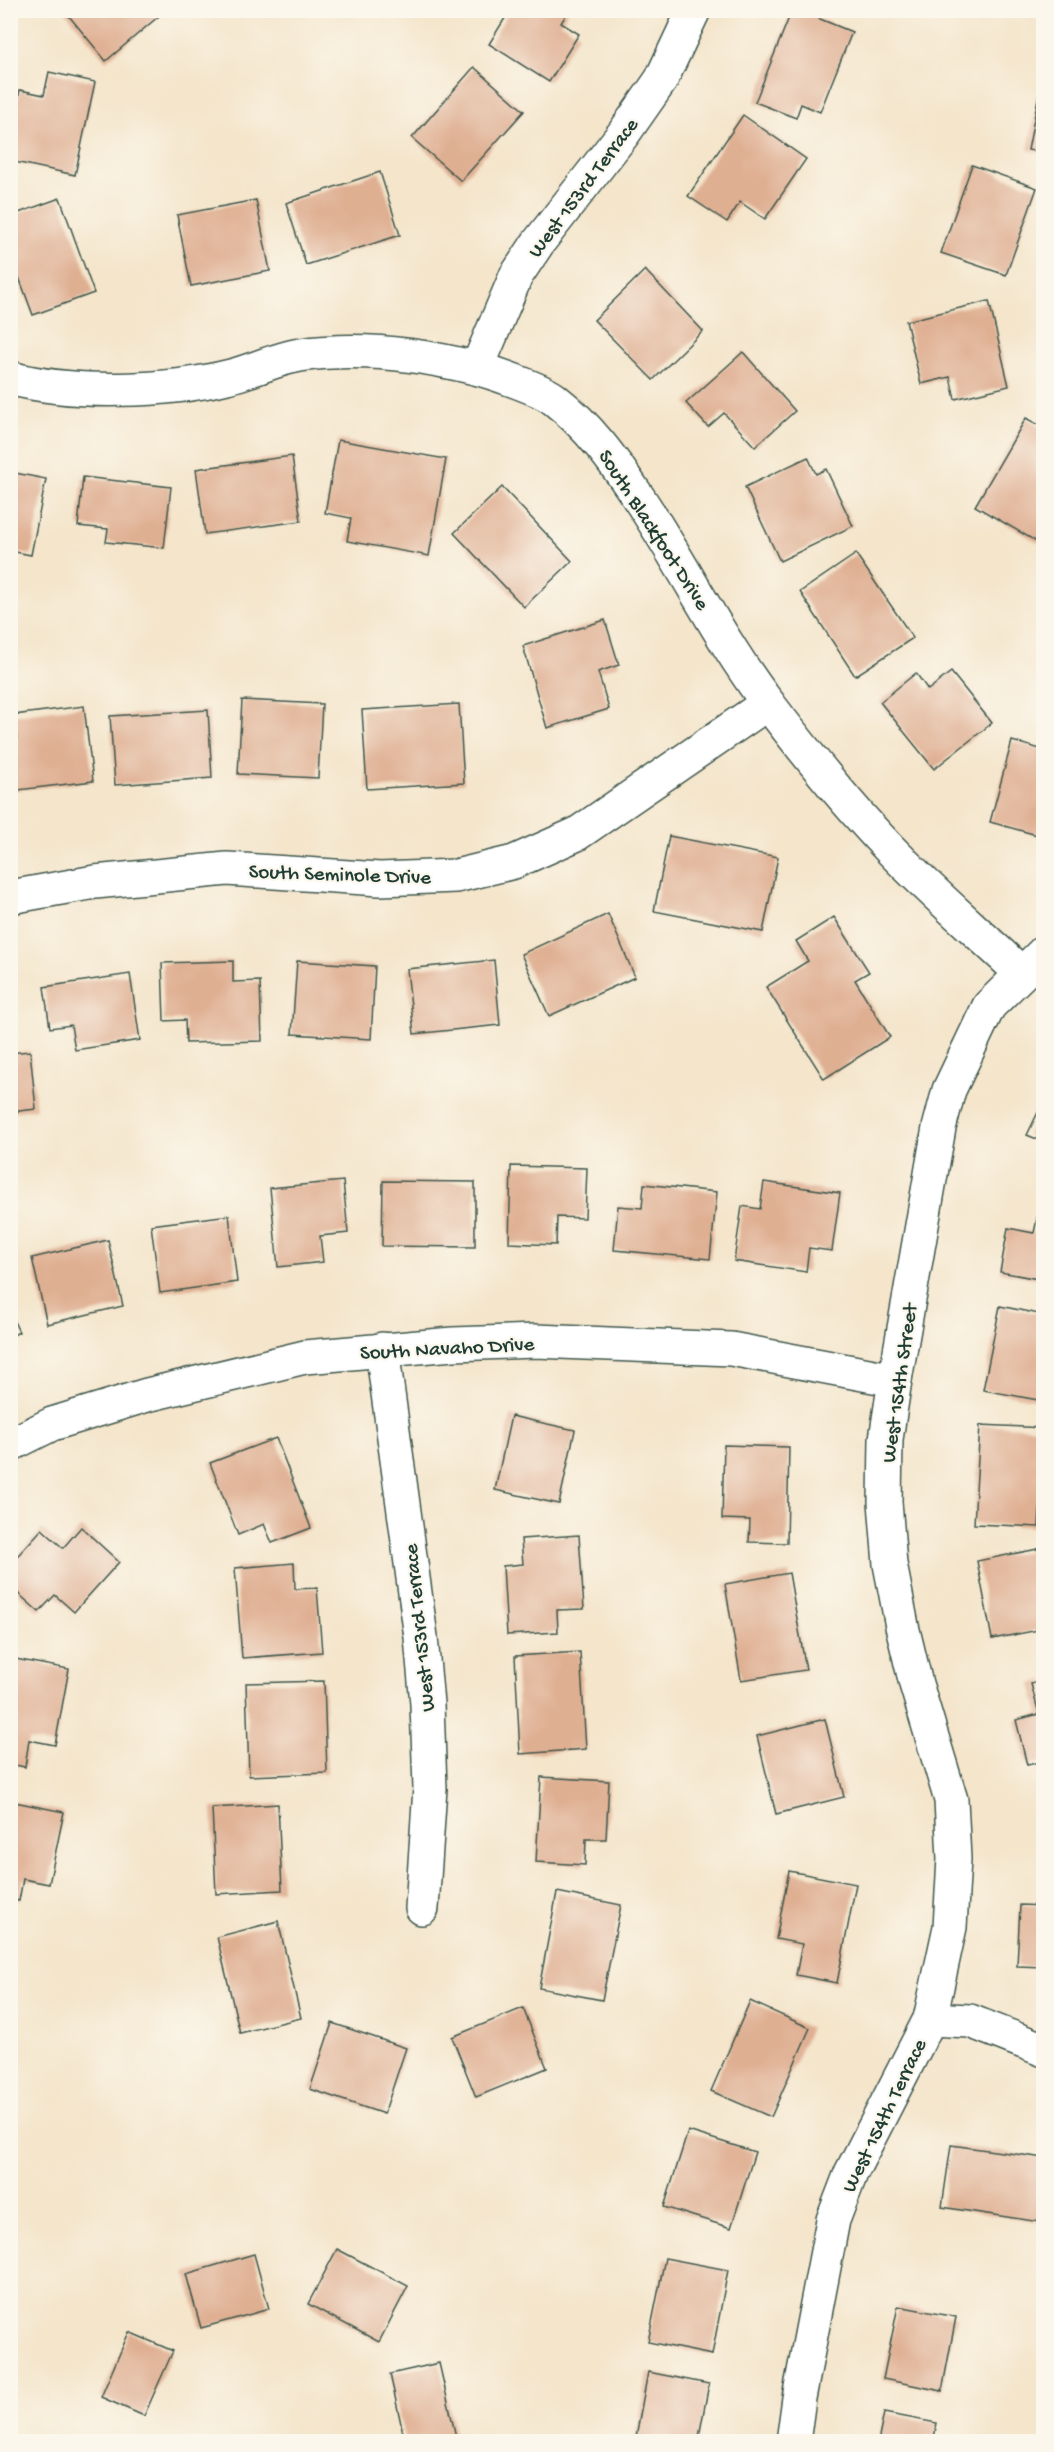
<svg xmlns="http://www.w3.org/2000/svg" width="1054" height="2452" font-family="'Gochi Hand',sans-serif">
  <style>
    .building { fill: #dfaf92 }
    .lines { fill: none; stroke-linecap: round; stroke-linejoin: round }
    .minor-casing { stroke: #3f564b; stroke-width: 36 }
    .minor { stroke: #fff; stroke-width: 33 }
    .labels { text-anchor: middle; stroke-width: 4.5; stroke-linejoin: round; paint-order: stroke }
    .street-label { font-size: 21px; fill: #1f3d34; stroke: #fbf7ec }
  </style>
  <rect width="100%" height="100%" fill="#fbf7ec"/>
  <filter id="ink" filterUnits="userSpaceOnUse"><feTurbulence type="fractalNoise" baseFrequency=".0167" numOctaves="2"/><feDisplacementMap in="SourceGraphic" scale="12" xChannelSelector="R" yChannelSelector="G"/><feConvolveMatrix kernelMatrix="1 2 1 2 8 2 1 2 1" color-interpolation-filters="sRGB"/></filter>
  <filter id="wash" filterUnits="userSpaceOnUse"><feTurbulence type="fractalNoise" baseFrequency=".008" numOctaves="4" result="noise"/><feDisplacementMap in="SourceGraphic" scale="24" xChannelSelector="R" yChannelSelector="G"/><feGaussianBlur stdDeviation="1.35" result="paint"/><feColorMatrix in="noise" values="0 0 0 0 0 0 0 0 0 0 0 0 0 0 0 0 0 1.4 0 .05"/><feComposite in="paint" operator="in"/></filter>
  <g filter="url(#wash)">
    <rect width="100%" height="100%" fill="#f4e5cb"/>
    <g id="blocks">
      <g class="building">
        <polygon points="64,10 166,10 106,61"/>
        <polygon points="510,10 569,10 561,23 579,34 549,82 489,44"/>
        <polygon points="792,10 798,10 852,32 820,112 801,104 796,118 755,102"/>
        <polygon points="474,67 524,111 461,181 412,138"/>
        <polygon points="49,72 95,82 75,175 10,161 10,132 20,90 44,95"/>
        <polygon points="1042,78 1044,78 1044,153 1028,150"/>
        <polygon points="743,115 806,159 765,219 740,202 727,222 688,196"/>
        <polygon points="972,165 1037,188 1006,275 941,253"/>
        <polygon points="380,172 400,235 306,265 286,203"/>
        <polygon points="60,198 94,293 33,315 10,253 10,216"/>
        <polygon points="256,200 270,271 191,286 177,215"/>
        <polygon points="645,270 703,331 653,380 594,320"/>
        <polygon points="989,301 1009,386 955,399 950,377 921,384 906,321"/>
        <polygon points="743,352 795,411 755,447 724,413 708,427 686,403"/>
        <polygon points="1026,418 1044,428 1044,546 975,506"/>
        <polygon points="338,440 446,459 429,556 347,541 351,518 325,513"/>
        <polygon points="292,456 301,521 205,534 196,469"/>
        <polygon points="808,457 816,474 826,469 853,526 780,561 745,487"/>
        <polygon points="10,472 46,479 31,555 10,551"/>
        <polygon points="83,477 171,487 164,548 106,542 108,529 78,526"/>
        <polygon points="502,487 572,561 524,607 454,533"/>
        <polygon points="856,554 913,638 855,676 800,592"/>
        <polygon points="605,620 619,665 598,672 609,709 547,728 523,646"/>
        <polygon points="951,672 992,723 934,769 880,702 916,673 928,690"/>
        <polygon points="242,700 322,704 318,778 238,774"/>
        <polygon points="459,704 464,783 367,789 362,710"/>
        <polygon points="84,706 93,781 10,791 10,740 17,739 14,715"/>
        <polygon points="208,710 212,778 115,785 110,716"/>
        <polygon points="1012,741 1044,750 1044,812 1037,835 990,822"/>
        <polygon points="669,836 778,857 763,932 654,911"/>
        <polygon points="608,914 635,977 549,1016 521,954"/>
        <polygon points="834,917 869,972 855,980 890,1037 824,1079 766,987 808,961 796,941"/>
        <polygon points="494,960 500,1025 414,1034 407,969"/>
        <polygon points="233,961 233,982 260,981 262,1041 186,1043 185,1020 164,1021 162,963"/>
        <polygon points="297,961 375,966 371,1039 292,1034"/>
        <polygon points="130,974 140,1040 75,1050 71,1025 50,1028 44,987"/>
        <polygon points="30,1051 36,1109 10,1112 10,1053"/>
        <polygon points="1044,1100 1044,1142 1027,1135"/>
        <polygon points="511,1166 587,1168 585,1218 557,1217 556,1245 509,1243"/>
        <polygon points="343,1181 348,1233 320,1236 323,1262 278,1267 270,1188"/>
        <polygon points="383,1181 475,1182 475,1247 382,1246"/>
        <polygon points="764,1182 840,1193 832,1251 809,1248 806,1272 734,1261 742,1206 760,1209"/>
        <polygon points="644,1184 717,1192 710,1259 614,1250 618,1206 642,1208"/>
        <polygon points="1041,1199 1044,1200 1044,1280 1000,1272 1008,1228 1034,1233"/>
        <polygon points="229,1215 237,1282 160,1293 151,1225"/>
        <polygon points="108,1240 123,1306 47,1324 32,1258"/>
        <polygon points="1000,1306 1044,1315 1044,1401 983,1390"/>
        <polygon points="10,1313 19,1332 10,1337"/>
        <polygon points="511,1416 575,1430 559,1504 495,1490"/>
        <polygon points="980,1425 1044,1428 1039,1527 974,1524"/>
        <polygon points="276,1438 311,1528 272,1543 264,1524 238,1535 210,1463"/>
        <polygon points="724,1445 789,1447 787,1543 749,1542 750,1520 722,1519"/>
        <polygon points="81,1527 119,1562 74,1612 55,1595 39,1612 10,1586 10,1564 42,1529 63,1548"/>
        <polygon points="579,1535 584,1609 557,1610 558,1632 507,1635 503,1566 523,1564 521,1539"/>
        <polygon points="1043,1548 1044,1629 992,1639 977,1561"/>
        <polygon points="294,1563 295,1589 317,1588 322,1652 242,1658 235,1568"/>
        <polygon points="789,1573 806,1670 741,1680 725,1584"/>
        <polygon points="580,1652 586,1749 520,1754 515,1656"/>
        <polygon points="10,1658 69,1669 55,1745 29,1740 25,1767 10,1764"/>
        <polygon points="1044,1680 1044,1761 1027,1765 1016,1720 1039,1714 1031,1684"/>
        <polygon points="324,1681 327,1773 249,1776 246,1683"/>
        <polygon points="825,1719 844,1797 776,1814 757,1736"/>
        <polygon points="541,1777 609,1781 606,1839 586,1839 585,1865 536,1862"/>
        <polygon points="10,1801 64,1812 49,1884 23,1879 19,1901 10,1899"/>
        <polygon points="278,1804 282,1890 216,1894 212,1808"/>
        <polygon points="789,1871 856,1884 837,1983 796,1975 802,1944 776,1939"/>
        <polygon points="557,1892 621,1905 602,2000 539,1988"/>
        <polygon points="1020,1905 1044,1906 1044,1967 1017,1966"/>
        <polygon points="278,1921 301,2018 240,2033 217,1937"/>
        <polygon points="750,2001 810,2028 771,2117 711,2091"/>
        <polygon points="523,2008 547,2068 476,2097 452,2037"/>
        <polygon points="332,2023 406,2048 384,2114 310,2089"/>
        <polygon points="688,2131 755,2152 731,2228 664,2207"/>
        <polygon points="951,2145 1044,2158 1044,2200 1040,2222 942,2207"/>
        <polygon points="337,2249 408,2286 379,2342 308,2304"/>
        <polygon points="254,2254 269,2309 201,2328 186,2274"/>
        <polygon points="665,2258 728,2270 712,2355 648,2342"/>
        <polygon points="898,2306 956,2317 942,2391 883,2379"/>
        <polygon points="129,2332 173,2351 144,2416 101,2397"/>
        <polygon points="439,2363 456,2437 438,2442 405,2442 390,2374"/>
        <polygon points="648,2372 709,2384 698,2442 635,2442"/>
        <polygon points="884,2413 937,2423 933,2442 878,2442"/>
      </g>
    </g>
  </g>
  <g filter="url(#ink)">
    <use href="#blocks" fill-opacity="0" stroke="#3f564b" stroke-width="1.5"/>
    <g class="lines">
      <g class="minor-casing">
        <g id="minor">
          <polyline points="477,368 516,276 538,243 624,133 661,80 694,10"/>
          <path d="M 10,378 C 73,395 168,392 231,376 C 254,370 276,359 300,355 C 357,347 419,354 475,368 C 492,372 541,389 554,399 C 589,426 614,461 638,497 C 683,564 718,637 767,702 C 805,752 845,802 888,847 C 930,891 977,931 1021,973"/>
          <polyline points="10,897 95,882 227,869 380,879 456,876 514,862 577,834 768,703"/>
          <polyline points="382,1349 421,1637 427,1704 430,1788 422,1908"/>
          <polyline points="10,1445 52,1424 147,1395 305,1357 453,1344 536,1341 731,1349 895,1380"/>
          <polyline points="930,2019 970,2021 1044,2050"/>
          <polyline points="793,2442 799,2398 833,2220 851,2173 930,2019 950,1927 954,1859 951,1800 916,1684 902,1626 890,1564 885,1502 886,1439 895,1380 939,1128 949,1090 989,1006 1044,952"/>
        </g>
      </g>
      <use href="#minor" class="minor"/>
    </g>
  </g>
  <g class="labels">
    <g class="street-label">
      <text transform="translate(582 187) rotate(-53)" y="7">West 153rd Terrace</text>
      <text transform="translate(655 529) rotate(57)" y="7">South Blackfoot Drive</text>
      <text transform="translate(340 873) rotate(2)" y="7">South Seminole Drive</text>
      <text transform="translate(447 1347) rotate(-3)" y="7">South Navaho Drive</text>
      <text transform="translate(898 1383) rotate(-82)" y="7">West 154th Street</text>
      <text transform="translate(418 1628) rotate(-96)" y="7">West 153rd Terrace</text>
      <text transform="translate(883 2115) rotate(-64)" y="7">West 154th Terrace</text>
    </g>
  </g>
  <rect width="1054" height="2452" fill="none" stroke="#fbf7ec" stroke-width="36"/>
</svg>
